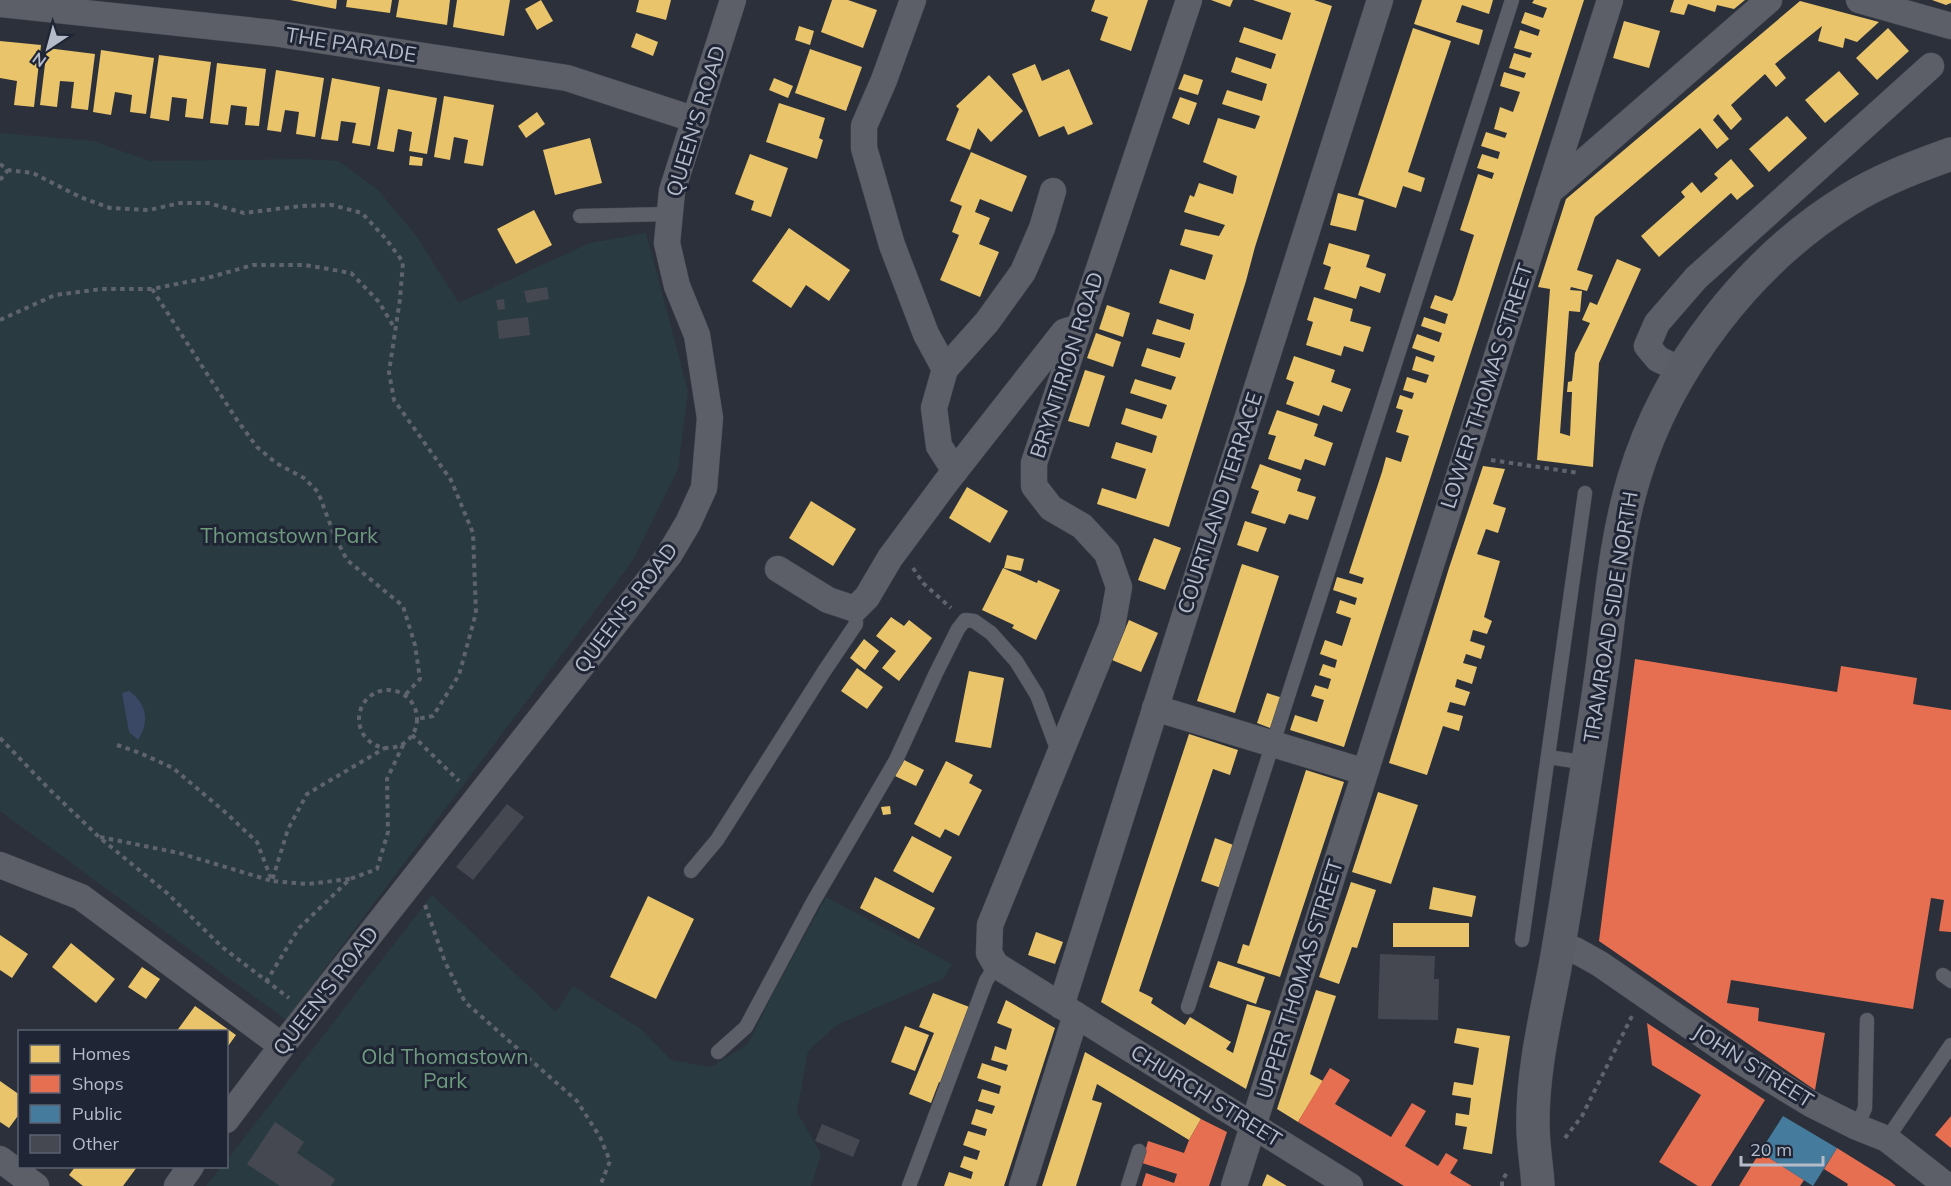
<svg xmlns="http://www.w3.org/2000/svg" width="1951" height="1186" font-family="Mulish,sans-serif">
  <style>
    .green { fill: #293a40 }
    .water { fill: #3a4765 }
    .homes { fill: #e9c46a }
    .shops { fill: #e76f51 }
    .public { fill: #457b9d }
    .building { fill: #454851 }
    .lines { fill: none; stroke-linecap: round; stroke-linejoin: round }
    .lane-casing { stroke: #484b53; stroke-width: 15 }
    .street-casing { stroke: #484b53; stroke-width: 27 }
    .secondary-casing { stroke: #484b53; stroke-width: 34 }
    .path { stroke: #5f636c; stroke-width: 4; stroke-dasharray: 4.5 4.5; stroke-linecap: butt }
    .lane { stroke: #5c5f68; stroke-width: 14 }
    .street { stroke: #5c5f68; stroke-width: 26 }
    .secondary { stroke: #5b5d66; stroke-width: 33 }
    .labels { text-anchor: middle; stroke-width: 6; stroke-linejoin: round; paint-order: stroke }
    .street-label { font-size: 21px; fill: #b6bbca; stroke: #1f2535 }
    .park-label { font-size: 21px; fill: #6e9b7e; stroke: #1f2535 }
  </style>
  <rect width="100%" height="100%" fill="#2c303a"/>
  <g class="green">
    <polygon points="0,133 93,141 150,161 303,159 339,161 378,190 415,234 459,303 590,243 646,233 688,391 678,469 633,560 286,1020 0,811"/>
    <polygon points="432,895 556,1012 573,986 641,1029 671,1060 711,1067 748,1044 771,997 826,897 952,964 944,978 837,1025 808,1051 797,1112 821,1154 811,1186 206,1186 221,1167 226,1166 227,1160"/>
  </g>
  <path class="water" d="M 129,691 C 148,704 149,723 138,740 L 129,732 L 122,693 Z"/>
  <g class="homes">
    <polygon points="290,0 337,0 336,9"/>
    <polygon points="347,0 392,0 390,13 346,7"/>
    <polygon points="399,0 450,0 447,25 396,17"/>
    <polygon points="457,0 510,0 504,36 453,27"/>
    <polygon points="541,0 553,21 537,30 525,9"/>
    <polygon points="639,0 671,0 666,20 636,12"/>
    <polygon points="832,0 848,0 877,10 863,48 821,32"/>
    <polygon points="1095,0 1148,0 1131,51 1100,40 1108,17 1091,11"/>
    <polygon points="1211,0 1233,0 1230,7"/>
    <polygon points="1253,0 1314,0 1332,6 1255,247 1246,281 1169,527 1097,504 1102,488 1136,499 1146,469 1111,458 1116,442 1152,453 1157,436 1121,424 1126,408 1162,419 1167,405 1130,393 1135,379 1171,390 1176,377 1141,366 1147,348 1180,358 1185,343 1152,334 1157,319 1190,330 1194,314 1159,303 1170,269 1205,280 1213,255 1180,245 1185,229 1219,236 1225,225 1184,212 1190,195 1194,197 1199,183 1233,194 1237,176 1203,162 1218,118 1255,129 1260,116 1222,104 1227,90 1262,101 1267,84 1231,72 1236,57 1271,69 1276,54 1239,42 1244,27 1282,40 1291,13"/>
    <polygon points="1422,0 1493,0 1489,14 1462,5 1456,22 1483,30 1479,45 1414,24"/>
    <polygon points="1534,0 1584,0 1344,747 1290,730 1295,715 1317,722 1318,719 1324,700 1311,696 1315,685 1328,689 1331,679 1319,675 1323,664 1335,668 1337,660 1320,654 1325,640 1342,646 1351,618 1336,613 1340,600 1355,605 1357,598 1333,590 1337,577 1362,584 1364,578 1349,573 1382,472 1386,457 1401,462 1409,436 1396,432 1403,410 1396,408 1400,395 1412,399 1414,393 1403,390 1407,377 1426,383 1429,375 1412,370 1416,356 1433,362 1435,356 1412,348 1417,334 1439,342 1442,333 1421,326 1424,317 1445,324 1448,314 1430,308 1435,295 1452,301 1455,295 1474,235 1460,230 1478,174 1492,179 1494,173 1477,168 1482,154 1498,159 1500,152 1481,146 1486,132 1505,138 1507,133 1494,129 1500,107 1513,112 1520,92 1500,86 1504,72 1524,78 1526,73 1509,68 1514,53 1530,58 1532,53 1514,48 1520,30 1538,36 1540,30 1521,23 1525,12 1543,18 1547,8 1532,3"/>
    <polygon points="1674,0 1745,0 1734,9 1717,5 1715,12 1688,4 1684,15 1670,12"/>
    <polygon points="1932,0 1951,0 1951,3 1946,5"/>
    <polygon points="1800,1 1879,22 1857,42 1845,38 1843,48 1818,41 1822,26 1775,64 1786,78 1776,87 1765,74 1731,105 1742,119 1731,130 1718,114 1713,120 1729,139 1717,149 1700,128 1595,217 1577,270 1593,275 1587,291 1571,287 1570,290 1582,291 1580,312 1569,311 1560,433 1570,436 1572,392 1567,392 1568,382 1572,381 1575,353 1590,323 1582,320 1590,302 1597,305 1617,259 1641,269 1599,363 1593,467 1537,460 1550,289 1538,287 1566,199"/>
    <polygon points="1624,21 1660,31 1649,68 1613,58"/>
    <polygon points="799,26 814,31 810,45 795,40"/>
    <polygon points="1413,28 1451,41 1408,172 1425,178 1421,192 1403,186 1396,208 1358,195"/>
    <polygon points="1888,28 1909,51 1877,80 1856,58"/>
    <polygon points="636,33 658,42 653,56 631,47"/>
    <polygon points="0,41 41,45 34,107 14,105 17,81 0,78"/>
    <polygon points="47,48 95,54 88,110 71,108 74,82 60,81 57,107 40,105"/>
    <polygon points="810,49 862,67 846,111 795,93"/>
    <polygon points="101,50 154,58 146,114 130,112 132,95 115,92 111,115 93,112"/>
    <polygon points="159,55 211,62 203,119 185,117 187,99 172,97 169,121 150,118"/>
    <polygon points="217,63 266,69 259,126 245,125 247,107 231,105 228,125 210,123"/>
    <polygon points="1035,64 1042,81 1069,69 1093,124 1068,135 1064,126 1039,137 1012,74"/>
    <polygon points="276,70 324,78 315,137 296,134 299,112 285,110 281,132 267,130"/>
    <polygon points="1839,71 1859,94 1825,123 1805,100"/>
    <polygon points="1184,74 1203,80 1198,95 1178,89"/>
    <polygon points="989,75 1023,111 991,142 978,128 970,150 946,140 959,109 956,106"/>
    <polygon points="332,78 380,87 370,146 352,143 356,123 341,121 338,141 321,139"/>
    <polygon points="774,78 793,86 788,98 769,90"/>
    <polygon points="388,89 437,98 427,154 409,151 412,132 398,129 394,152 377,149"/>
    <polygon points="444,96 494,105 483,166 464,163 468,140 454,137 450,160 434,157"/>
    <polygon points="1180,97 1197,103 1189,125 1172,118"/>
    <polygon points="779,103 825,118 819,138 823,140 817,159 766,142"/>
    <polygon points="537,112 545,124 526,138 518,126"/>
    <polygon points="1787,116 1807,138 1769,172 1749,149"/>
    <polygon points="590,138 602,183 555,195 543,150"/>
    <polygon points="971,152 1027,176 1012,212 980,199 975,212 990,218 979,244 999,252 980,297 940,280 959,235 952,232 962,206 950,201"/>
    <polygon points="750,154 788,168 771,217 751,210 754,201 735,194"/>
    <polygon points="410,156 423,158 422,166 409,165"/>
    <polygon points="1731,159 1754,186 1737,200 1731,193 1659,257 1641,236 1685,197 1681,192 1692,182 1701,193 1718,178 1714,174"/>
    <polygon points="1338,193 1364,200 1356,231 1330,225"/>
    <polygon points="534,210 552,245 516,264 497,229"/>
    <polygon points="789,228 850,270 829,301 806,285 791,308 752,281"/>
    <polygon points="1329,243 1370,255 1366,267 1386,274 1380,293 1360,286 1356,299 1324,289 1331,267 1323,264"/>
    <polygon points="1314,297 1353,309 1350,321 1371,327 1363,352 1344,346 1341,356 1306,345 1313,322 1307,320"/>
    <polygon points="1107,305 1130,313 1123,337 1099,329"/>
    <polygon points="1096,333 1121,342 1113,367 1087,358"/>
    <polygon points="1294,356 1335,370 1331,382 1351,389 1342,412 1323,405 1319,416 1286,404 1294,382 1286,379"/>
    <polygon points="1085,370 1105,376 1089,427 1068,421"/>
    <polygon points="1277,410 1318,424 1314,436 1333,443 1325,466 1305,459 1301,470 1268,459 1276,436 1268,434"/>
    <polygon points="1260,464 1301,479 1297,491 1316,497 1308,520 1289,514 1285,524 1251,513 1259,491 1251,488"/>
    <polygon points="1483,466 1505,469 1493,504 1506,508 1498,533 1486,529 1477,554 1500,561 1484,617 1492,621 1487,634 1473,630 1470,641 1485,646 1481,659 1466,654 1463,663 1477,667 1472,684 1457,679 1455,687 1470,692 1465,706 1450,702 1447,712 1463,716 1459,731 1443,726 1427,775 1389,763 1449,568"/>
    <polygon points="967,487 1008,511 990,543 949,518"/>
    <polygon points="811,501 856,529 833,566 789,538"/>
    <polygon points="1245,521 1267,528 1258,552 1237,545"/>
    <polygon points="1154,538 1181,548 1165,590 1138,580"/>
    <polygon points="1007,555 1024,559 1021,571 1004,568"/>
    <polygon points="1242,564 1279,576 1235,713 1197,701"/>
    <polygon points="1003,568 1037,583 1038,580 1060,590 1036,640 1012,628 1014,625 982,610"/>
    <polygon points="891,617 904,626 909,620 932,638 899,681 882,668 896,651 876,636"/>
    <polygon points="1129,620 1158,633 1141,672 1112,660"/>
    <polygon points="864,639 879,651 865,670 850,658"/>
    <polygon points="857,668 883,687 867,709 841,691"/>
    <polygon points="969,671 1004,678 991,748 955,742"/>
    <polygon points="1267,693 1283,698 1273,729 1257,723"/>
    <polygon points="1189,734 1238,750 1230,775 1213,769 1139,991 1153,998 1151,1003 1185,1025 1190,1017 1231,1042 1226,1049 1233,1053 1247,1004 1271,1011 1246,1089 1101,1002"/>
    <polygon points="902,759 924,770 916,786 895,776"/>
    <polygon points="946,761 973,775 969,783 982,790 959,836 945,829 940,838 914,824"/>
    <polygon points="1306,770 1344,782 1280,977 1237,963 1243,944 1249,946"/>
    <polygon points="1378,792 1418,805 1391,884 1352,872"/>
    <polygon points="890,806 891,814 883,815 881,807"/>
    <polygon points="912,836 952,857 933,893 893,871"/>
    <polygon points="1215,838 1236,846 1221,888 1201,881"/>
    <polygon points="875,877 935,908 919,939 860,908"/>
    <polygon points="1351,882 1376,890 1357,948 1352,947 1339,984 1319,977"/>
    <polygon points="1433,887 1476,896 1472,917 1429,909"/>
    <polygon points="648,896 694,919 656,999 610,977"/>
    <rect x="1393" y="923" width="76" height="24"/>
    <polygon points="1036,932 1063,942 1055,964 1028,955"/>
    <polygon points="0,935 28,954 12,978 0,970"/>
    <polygon points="71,943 115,979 96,1003 52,967"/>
    <polygon points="1218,961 1265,977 1256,1004 1209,987"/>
    <polygon points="142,967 160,979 146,999 128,987"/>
    <polygon points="1316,990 1336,996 1310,1074 1323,1081 1298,1122 1277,1109"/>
    <polygon points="933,993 972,1008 941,1083 939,1082 931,1103 909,1094 934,1033 919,1027"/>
    <polygon points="1006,1000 1055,1028 1004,1186 944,1186 949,1172 971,1179 973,1172 960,1167 964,1156 977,1160 980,1151 963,1145 968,1131 985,1136 987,1129 971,1124 976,1109 992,1114 995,1106 978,1101 982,1089 999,1094 1001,1086 977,1078 982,1063 1006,1071 1008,1065 991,1060 995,1046 1006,1050 1012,1029 997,1023"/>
    <polygon points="195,1006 236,1035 226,1049 226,1032 176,1032"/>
    <polygon points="905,1026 929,1035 915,1071 891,1062"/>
    <polygon points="1457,1028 1510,1036 1492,1154 1463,1149 1467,1127 1455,1125 1456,1113 1469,1115 1471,1098 1452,1095 1454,1082 1473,1085 1479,1048 1454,1043"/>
    <polygon points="1085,1052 1201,1119 1189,1140 1097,1084 1092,1100 1102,1103 1076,1186 1042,1186"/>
    <polygon points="0,1081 20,1095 20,1113 9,1128 0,1122"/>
    <polygon points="75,1167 137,1167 123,1186 83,1186 69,1175"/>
    <polygon points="1267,1174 1287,1186 1262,1186"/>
  </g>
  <g class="shops">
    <polygon points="1635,659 1837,692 1841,666 1917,678 1913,704 1951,710 1951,932 1939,931 1944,900 1931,898 1913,1009 1731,980 1727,1003 1759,1008 1758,1021 1825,1033 1815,1090 1599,941"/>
    <polygon points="1647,1023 1765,1100 1711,1186 1698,1186 1659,1162 1701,1095 1652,1065"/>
    <polygon points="1330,1068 1350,1080 1335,1104 1391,1137 1412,1103 1426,1111 1405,1146 1438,1166 1446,1153 1458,1160 1450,1173 1472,1186 1404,1186 1298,1122"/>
    <polygon points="1951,1116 1951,1148 1935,1135"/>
    <polygon points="1201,1119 1227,1132 1209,1186 1142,1186 1146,1173 1174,1183 1177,1174 1142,1163 1148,1141 1184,1153 1189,1140"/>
    <polygon points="1837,1148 1890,1181 1896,1186 1847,1186 1848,1184 1824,1169"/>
    <polygon points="1760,1152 1804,1180 1800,1186 1739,1186"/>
  </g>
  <polygon class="public" points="1783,1116 1837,1148 1813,1186 1760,1152"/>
  <g class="building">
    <polygon points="547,287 549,299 527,303 524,291"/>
    <polygon points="504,299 505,309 498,310 496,300"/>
    <polygon points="528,317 530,335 499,339 497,321"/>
    <polygon points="507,804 524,817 473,880 456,867"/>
    <polygon points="1380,954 1435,956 1434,979 1439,979 1438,1020 1378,1019"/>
    <polygon points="275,1122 304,1142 297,1153 335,1179 331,1186 280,1186 247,1164"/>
    <polygon points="822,1124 860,1140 853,1157 815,1141"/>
  </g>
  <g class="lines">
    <g class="lane-casing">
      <g id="lane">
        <polyline points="580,216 670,214"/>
        <polyline points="1548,757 1588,763"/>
        <polyline points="691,871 717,840 825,670 856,624 855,609"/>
        <polyline points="1522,940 1585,493"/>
        <polyline points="1943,975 1951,981"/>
        <polyline points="1188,1007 1512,0"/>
        <polyline points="718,1052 746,1027 813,902 896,760 936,673 958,629 965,620 974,621 991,633 1016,661 1037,695 1059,754"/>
        <polyline points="1857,1127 1865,1108 1867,1020"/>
        <polyline points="1887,1139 1951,1045"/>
        <polyline points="909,1186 986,981 996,965"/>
        <polyline points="1128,1186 1139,1151"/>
      </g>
    </g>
    <g class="street-casing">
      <g id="street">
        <polyline points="913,0 884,80 864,126 864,148 892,245 926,334 945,369"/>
        <polyline points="1189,0 1034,463 1034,486 1051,508 1082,526 1107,553 1119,587 1112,626 990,925 989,953 996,965 1350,1186"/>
        <polyline points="1859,0 1951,26"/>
        <polyline points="0,4 273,33 567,78 696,120"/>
        <polyline points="1549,192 1769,0"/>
        <polyline points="1683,371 1658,359 1647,346 1657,323 1696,278 1931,66"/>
        <polyline points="955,471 939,446 934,408 945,369 987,322 1023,272 1042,228 1053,191"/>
        <polyline points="778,569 828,600 855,609 867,597 890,558 947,481 1064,332 1080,327"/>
        <polyline points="1155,708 1365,772"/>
        <polyline points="0,865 81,897 282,1046"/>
        <polyline points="1559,946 1575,950 1600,964 1742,1062 1811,1104 1857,1127 1887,1139 1947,1186"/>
        <polyline points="1061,1006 1380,0"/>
        <polyline points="226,1120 282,1046 669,555 688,523 704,488 710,418 697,335 677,286 667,243 672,191 733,0"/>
        <polyline points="0,1159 36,1186"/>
        <polyline points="177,1186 191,1166"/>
        <polyline points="1022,1186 1076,1015"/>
        <polyline points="1234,1186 1610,0"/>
      </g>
    </g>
    <g class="secondary-casing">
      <path id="secondary" d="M 1538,1186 C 1537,1166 1533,1146 1533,1127 C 1532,1073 1545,1020 1555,967 C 1564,918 1571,869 1579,820 C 1587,767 1596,714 1603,661 C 1611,600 1616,537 1634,478 C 1667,368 1749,261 1848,200 C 1880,180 1915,167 1951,154"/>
    </g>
    <g class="path">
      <polyline points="0,164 8,170 33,173 80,197 110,208 149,210 180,203 208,203 244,213 301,206 332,205 362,213 386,239 403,262 400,299 389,372 394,400 451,480 473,533 476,613 459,675 433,716 417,719"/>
      <polyline points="0,180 8,170"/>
      <polyline points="152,289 237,420 257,447 276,463 304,478 318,492 335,537 347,560 403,606 415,645 420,679 405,695"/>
      <polyline points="0,320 55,295 102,289 152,289 207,278 253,265 305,265 351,273 379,302 395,329"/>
      <polyline points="1491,460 1579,473"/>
      <polyline points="913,568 923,583 951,608"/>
      <circle cx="388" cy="719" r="29"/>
      <polyline points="412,735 459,781"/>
      <polyline points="0,738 48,788 99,837 167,893 222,947 289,998"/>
      <polyline points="117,745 140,753 173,768 225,812 257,842 272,881 307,884 350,879"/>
      <polyline points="100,837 179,853 272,881 288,829 307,794 385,748"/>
      <polyline points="425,905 445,962 465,1002 577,1101 600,1137 610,1161 600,1186"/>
      <polyline points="266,982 299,928 350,879 377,869 388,832 387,779 404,743"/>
      <polyline points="1565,1138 1582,1116 1632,1016"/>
      <polyline points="1502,1186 1502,1180 1507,1173"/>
    </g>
    <use href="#lane" class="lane"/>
    <use href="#street" class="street"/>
    <use href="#secondary" class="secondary"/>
  </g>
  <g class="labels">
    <g class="street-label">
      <text transform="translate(351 45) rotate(9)" y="7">THE PARADE</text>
      <text transform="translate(696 121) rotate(-73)" y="7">QUEEN'S ROAD</text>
      <text transform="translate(1067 365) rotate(-72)" y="7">BRYNTIRION ROAD</text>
      <text transform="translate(1487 386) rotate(-72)" y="7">LOWER THOMAS STREET</text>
      <text transform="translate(1220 503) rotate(-72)" y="7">COURTLAND TERRACE</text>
      <text transform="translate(626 608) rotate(-53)" y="7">QUEEN'S ROAD</text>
      <text transform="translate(1611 617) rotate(-81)" y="7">TRAMROAD SIDE NORTH</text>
      <text transform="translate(1300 979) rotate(-73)" y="7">UPPER THOMAS STREET</text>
      <text transform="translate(326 991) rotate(-52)" y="7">QUEEN'S ROAD</text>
      <text transform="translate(1753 1066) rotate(32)" y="7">JOHN STREET</text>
      <text transform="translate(1206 1096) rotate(32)" y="7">CHURCH STREET</text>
    </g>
    <g class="park-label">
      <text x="289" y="543">Thomastown Park</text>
      <text x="445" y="1064">Old Thomastown<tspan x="445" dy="24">Park</tspan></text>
    </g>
  </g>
  <rect x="18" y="1030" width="210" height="138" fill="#1f2535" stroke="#5b6171" stroke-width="1.5"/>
  <rect x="30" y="1045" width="30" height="18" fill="#e9c46a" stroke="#5b6171" stroke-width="1.5"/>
  <text x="72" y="1060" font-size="18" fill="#b6bbca">Homes</text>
  <rect x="30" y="1075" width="30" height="18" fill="#e76f51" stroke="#5b6171" stroke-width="1.5"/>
  <text x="72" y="1090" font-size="18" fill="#b6bbca">Shops</text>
  <rect x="30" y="1105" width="30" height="18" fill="#457b9d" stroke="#5b6171" stroke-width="1.5"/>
  <text x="72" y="1120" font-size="18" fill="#b6bbca">Public</text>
  <rect x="30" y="1135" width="30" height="18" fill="#454851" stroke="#5b6171" stroke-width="1.5"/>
  <text x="72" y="1150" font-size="18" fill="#b6bbca">Other</text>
  <g transform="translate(48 48) rotate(216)" stroke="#1f2535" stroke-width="4.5" paint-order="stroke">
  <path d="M0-4.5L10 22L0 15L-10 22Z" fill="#b6bbca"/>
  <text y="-9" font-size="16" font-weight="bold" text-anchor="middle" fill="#b6bbca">N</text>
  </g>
  <path d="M1741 1156v9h82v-9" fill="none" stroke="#b6bbca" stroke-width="3"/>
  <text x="1750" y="1156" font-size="18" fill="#b6bbca" stroke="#1f2535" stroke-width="4.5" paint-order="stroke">20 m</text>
</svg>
